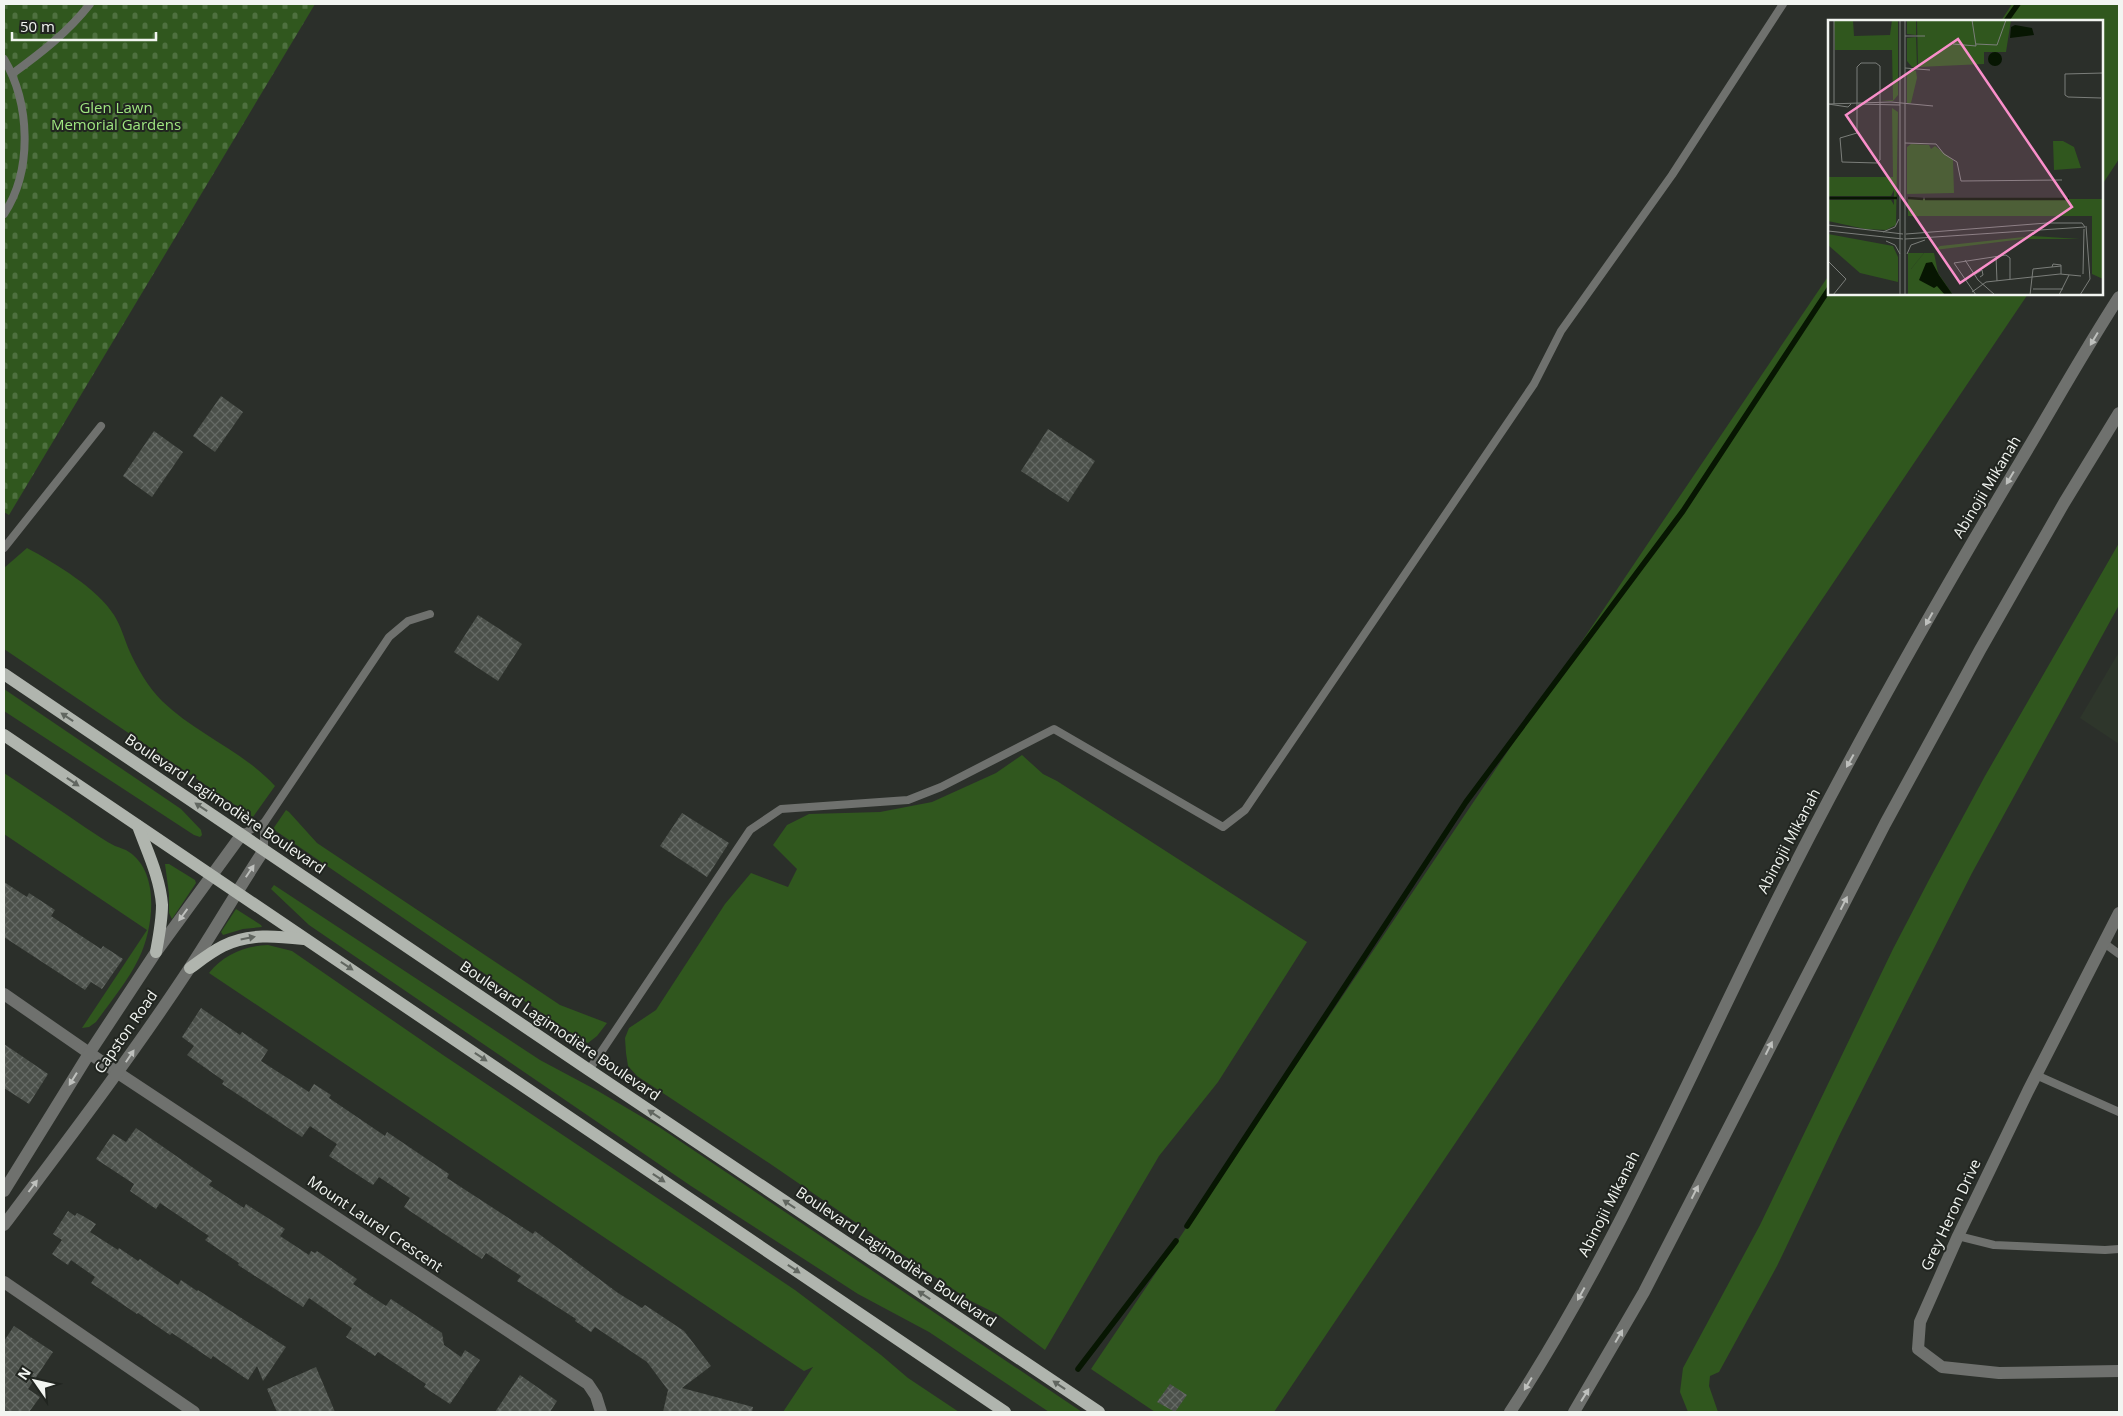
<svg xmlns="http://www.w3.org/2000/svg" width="2123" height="1416" font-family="'Open Sans',sans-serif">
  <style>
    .built { fill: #2e362b }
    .green { fill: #30571e }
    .cemetery { fill: url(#cemetery-stones) }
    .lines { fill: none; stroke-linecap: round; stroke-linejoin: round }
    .stream { stroke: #071602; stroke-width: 5.5 }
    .building { fill: url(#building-cross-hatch) }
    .service { stroke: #6f716e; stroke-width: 8 }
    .minor { stroke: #6f716e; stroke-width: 12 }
    .tertiary { stroke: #6f716e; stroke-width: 12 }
    .primary { stroke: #b0b5ae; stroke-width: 12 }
    .oneway { fill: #bec0bd }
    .oneway2 { fill: #616660 }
    .labels { text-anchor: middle; stroke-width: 4; stroke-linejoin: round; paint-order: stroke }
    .park-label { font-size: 15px; fill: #9fe680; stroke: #212520 }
    .street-label { font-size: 15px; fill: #f2f5f1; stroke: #212520 }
    .inset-river { fill: none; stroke: #071602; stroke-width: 2.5 }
    .inset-road { fill: none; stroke: #7b7e7a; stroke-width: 1 }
    .view { fill: #f98fca; fill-opacity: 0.15; stroke: #f98fca; stroke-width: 2.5 }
    .inset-edge { fill: none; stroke: #f2f5f1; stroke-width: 2.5 }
  </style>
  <defs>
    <pattern id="cemetery-stones" width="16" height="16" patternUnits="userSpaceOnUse" patternTransform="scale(1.25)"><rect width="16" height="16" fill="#30571e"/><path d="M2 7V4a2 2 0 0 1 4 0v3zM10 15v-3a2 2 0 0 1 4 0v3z" fill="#4e703f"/></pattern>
    <pattern id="building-cross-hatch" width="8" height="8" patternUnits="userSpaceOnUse" patternTransform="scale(1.25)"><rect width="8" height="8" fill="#4b504a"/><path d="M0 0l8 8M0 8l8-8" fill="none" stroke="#656a65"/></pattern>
  </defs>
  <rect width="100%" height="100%" fill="#2b2f2a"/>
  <polygon class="built" points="2119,652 2119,744 2080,718"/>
  <g class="green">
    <polygon points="2012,4 2119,4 2119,159 2102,185 2102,21 2001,21"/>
    <polygon points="1829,275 1829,294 2028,294 1274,1412 1155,1412 1091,1369"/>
    <polygon points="2119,543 2119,605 1972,873 1841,1132 1777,1266 1719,1372 1710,1376 1709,1386 1718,1412 1688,1412 1680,1392 1683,1368 1760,1225 1893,949 1930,878 1985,776"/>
    <path d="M 27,548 C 55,563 98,589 114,615 C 121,626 124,638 129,650 C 137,668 148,687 162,701 C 196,734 243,751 275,786 L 253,817 L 4,649 L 4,568 Z"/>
    <polygon points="4,689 181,809 201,830 202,835 200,837 194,835 4,711"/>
    <polygon points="1022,755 1043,774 1057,781 1307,942 1218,1082 1159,1156 1045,1350 997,1314 969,1300 769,1163 637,1076 628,1066 626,1053 625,1038 629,1028 656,1010 725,904 751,873 788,887 797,869 773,845 787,825 809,814 880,812 932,802 996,773"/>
    <path d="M 4,773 C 31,791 59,809 86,828 C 96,834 105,841 115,846 C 120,848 125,849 129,852 C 161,873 153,930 139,958 C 128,981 111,1001 96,1022 L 89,1027 L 82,1028 L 147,930 L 4,834 Z"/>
    <polygon points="286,810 289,812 317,843 560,1005 607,1023 597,1036 588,1043 580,1039 273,829"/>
    <polygon points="165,864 169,864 195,880 196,883 172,919 169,913 169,894"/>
    <polygon points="274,885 540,1060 598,1091 659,1127 1082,1412 1049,1412 929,1332 858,1294 691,1186 309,925 271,889"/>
    <polygon points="236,909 261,925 262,927 243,929 223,935 221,932"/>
    <path d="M 268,945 L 292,951 L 443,1055 L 795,1290 L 881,1355 L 908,1378 L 959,1412 L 783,1412 L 813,1367 L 804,1371 L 209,973 C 224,954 245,946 268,945 Z"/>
  </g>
  <polygon class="cemetery" points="4,4 315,4 9,515 4,512"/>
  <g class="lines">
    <g class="stream">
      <polyline points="2006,21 2018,4"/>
      <polyline points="1187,1226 1466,802 1683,511 1829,289"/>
      <polyline points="1078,1369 1176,1241"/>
    </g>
  </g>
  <g class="building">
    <polygon points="221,396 243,412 215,452 193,436"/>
    <polygon points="1048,429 1095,461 1068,502 1021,471"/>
    <polygon points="154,431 183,452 152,497 123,476"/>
    <polygon points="478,615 522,644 498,681 454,652"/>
    <polygon points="682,813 729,843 707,877 660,846"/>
    <polygon points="4,882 27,897 29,893 55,910 51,916 101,949 103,946 123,959 102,989 91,982 85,990 4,937"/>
    <polygon points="201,1008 240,1035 242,1032 268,1050 261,1061 309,1092 314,1084 331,1095 329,1098 385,1136 387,1132 449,1174 447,1178 533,1234 535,1231 618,1293 642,1308 645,1305 684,1331 711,1366 682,1388 753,1407 752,1412 663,1412 668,1390 647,1362 595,1327 591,1332 575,1321 576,1319 517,1281 521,1276 486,1253 482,1259 404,1207 410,1198 379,1177 373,1185 329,1156 337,1144 310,1126 302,1137 222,1084 224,1081 187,1055 194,1046 182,1037"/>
    <polygon points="4,1044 48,1074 29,1104 4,1088"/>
    <polygon points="136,1128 212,1181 209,1185 244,1208 246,1204 285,1229 280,1236 309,1255 311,1251 315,1253 317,1251 357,1279 353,1284 386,1306 391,1299 442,1333 444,1345 461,1357 465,1350 480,1360 450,1404 424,1387 426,1384 378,1352 375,1356 346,1337 352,1328 309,1298 303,1307 238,1265 239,1263 205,1240 209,1236 160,1203 156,1209 130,1191 134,1184 96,1159 113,1134 126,1142"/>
    <polygon points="68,1211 75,1216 77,1213 83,1216 96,1224 90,1232 118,1250 119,1248 138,1261 140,1259 178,1285 181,1280 197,1291 198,1290 286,1347 263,1381 257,1366 248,1380 213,1356 211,1359 172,1333 170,1335 138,1313 137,1314 91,1283 95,1277 71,1260 68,1265 52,1254 62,1240 53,1234"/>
    <polygon points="14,1326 53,1352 28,1389 40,1397 29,1412 4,1412 4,1341"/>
    <polygon points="316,1367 335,1412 277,1412 267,1389"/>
    <polygon points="520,1375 557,1401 550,1412 495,1412"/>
    <polygon points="1170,1384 1187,1395 1175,1412 1157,1402"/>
  </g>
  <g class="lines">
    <g class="service">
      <path d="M 4,59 C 30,103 33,170 4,214"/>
      <path d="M 12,74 C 41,53 68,32 90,4"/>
      <polyline points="4,548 101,426"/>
      <polyline points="264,823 264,850"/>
      <polyline points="242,834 264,823 389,637 408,621 430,614"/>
      <polyline points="2104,943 2119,954"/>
      <polyline points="589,1070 750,830 781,809 908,800 941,787 1054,729 1223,827 1245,810 1534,384 1561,331 1672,175 1783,4"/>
      <polyline points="2036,1075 2119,1112"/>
      <polyline points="1958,1236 1994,1245 2105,1250 2119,1249"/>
    </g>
    <g class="minor">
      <polyline points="2119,913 2028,1091 1958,1236 1920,1322 1918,1349 1942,1367 1999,1373 2119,1371"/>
      <polyline points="4,994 118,1073 588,1384 596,1396 601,1412"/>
      <polyline points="4,1191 90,1052 156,952 242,834"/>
      <path d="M 4,1225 C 67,1141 131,1057 189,969 C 215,930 238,889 264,850"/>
      <polyline points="4,1282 194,1412"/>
    </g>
    <g class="tertiary">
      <path d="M 1510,1412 C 1614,1253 1688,1078 1773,908 C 1849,756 1933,607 2020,462 C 2053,407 2084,351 2119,297"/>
      <polyline points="1574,1412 1644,1292 1885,824 1980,650 2064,503 2119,413"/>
    </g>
    <g class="primary">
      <polyline points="4,674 589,1070 1099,1412"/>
      <polyline points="4,735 1005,1412"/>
      <path d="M 138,826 C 147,851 160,877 162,905 C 162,921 159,936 156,952"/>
      <path d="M 190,968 C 201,960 211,952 223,946 C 248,933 277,936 304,939"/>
    </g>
  </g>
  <defs><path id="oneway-solid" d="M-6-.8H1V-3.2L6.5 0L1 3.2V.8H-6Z" transform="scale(1.25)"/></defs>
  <g class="oneway">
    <use href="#oneway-solid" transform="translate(2094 339) rotate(121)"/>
    <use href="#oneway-solid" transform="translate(2010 478) rotate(121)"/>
    <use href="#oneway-solid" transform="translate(1929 619) rotate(119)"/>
    <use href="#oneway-solid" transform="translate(1850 761) rotate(119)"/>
    <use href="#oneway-solid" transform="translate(250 871) rotate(-56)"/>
    <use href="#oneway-solid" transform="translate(1844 903) rotate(-63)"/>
    <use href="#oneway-solid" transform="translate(183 915) rotate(126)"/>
    <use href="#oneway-solid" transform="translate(1769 1048) rotate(-63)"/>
    <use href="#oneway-solid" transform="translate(130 1056) rotate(-56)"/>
    <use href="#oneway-solid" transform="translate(73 1079) rotate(122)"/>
    <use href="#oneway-solid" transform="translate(33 1186) rotate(-53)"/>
    <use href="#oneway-solid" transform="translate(1695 1192) rotate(-63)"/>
    <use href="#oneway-solid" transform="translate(1581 1294) rotate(119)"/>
    <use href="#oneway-solid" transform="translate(1619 1336) rotate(-60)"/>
    <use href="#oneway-solid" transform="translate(1528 1384) rotate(121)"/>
    <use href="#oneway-solid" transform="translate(1585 1395) rotate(-58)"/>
  </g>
  <g class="oneway2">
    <use href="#oneway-solid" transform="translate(67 717) rotate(-146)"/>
    <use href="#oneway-solid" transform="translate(73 782) rotate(34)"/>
    <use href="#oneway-solid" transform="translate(201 807) rotate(-146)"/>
    <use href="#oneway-solid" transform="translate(248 938) rotate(-11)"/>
    <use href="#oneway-solid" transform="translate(347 966) rotate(34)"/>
    <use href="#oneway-solid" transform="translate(481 1057) rotate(34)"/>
    <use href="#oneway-solid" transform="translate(654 1114) rotate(-146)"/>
    <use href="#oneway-solid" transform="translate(659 1178) rotate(34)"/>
    <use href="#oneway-solid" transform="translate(789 1204) rotate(-146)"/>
    <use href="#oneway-solid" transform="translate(794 1269) rotate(34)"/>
    <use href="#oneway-solid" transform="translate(924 1295) rotate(-146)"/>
    <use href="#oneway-solid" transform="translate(1059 1385) rotate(-146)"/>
  </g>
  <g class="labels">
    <g class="park-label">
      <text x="116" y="113">Glen Lawn<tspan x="116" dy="17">Memorial Gardens</tspan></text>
    </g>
    <g class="street-label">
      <text transform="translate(1987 487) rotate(-59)" y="5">Abinojii Mikanah</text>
      <text transform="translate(225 804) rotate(34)" y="5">Boulevard Lagimodière Boulevard</text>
      <text transform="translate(1789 841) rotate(-62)" y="5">Abinojii Mikanah</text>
      <text transform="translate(560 1031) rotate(34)" y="5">Boulevard Lagimodière Boulevard</text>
      <text transform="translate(126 1032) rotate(-55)" y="5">Capston Road</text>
      <text transform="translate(1609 1204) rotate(-63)" y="5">Abinojii Mikanah</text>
      <text transform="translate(1951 1215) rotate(-65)" y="5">Grey Heron Drive</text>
      <text transform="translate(375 1224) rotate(34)" y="5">Mount Laurel Crescent</text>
      <text transform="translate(896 1257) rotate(34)" y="5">Boulevard Lagimodière Boulevard</text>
    </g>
  </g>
  <g transform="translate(1828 20)">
    <rect width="275" height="275" fill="#2b2f2a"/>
    <path d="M 6,0 L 25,0 L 26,16 L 62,15 L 64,0 L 70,0 L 70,75 L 65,81 L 53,81 L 65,80 L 64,30 L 7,30 ZM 79,0 L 88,0 L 88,15 L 79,14 ZM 88,17 L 89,47 L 84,47 L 79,41 L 79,18 ZM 83,49 L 88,51 L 89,58 L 83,83 L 79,83 L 79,54 ZM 64,88 L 70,92 L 68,205 L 58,210 L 37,209 L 0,201 L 0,180 L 63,180 L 66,185 L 66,170 L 63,176 L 0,176 L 0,157 L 65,157 ZM 225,121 L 235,121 L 246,127 L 253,148 L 226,150 ZM 83,124 L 101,125 L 103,129 L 107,126 L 125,140 L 126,173 L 79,174 L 79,127 ZM 80,179 L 275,179 L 275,259 L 264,254 L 264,196 L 80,196 ZM 0,214 L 65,226 L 70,237 L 70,262 L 32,253 L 0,225 ZM 205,216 L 252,219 L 195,219 L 107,230 L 112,226 ZM 80,233 L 96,233 L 83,249 L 83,275 L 80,275 Z" fill="#30571e"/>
    <path d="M 89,0 L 183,0 L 178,32 L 156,32 L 156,44 L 90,47 Z" fill="#30571e"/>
    <path d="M 96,233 L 106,233 L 110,253 L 125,275 L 83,274 L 83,249 Z" fill="#30571e"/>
    <path d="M 187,5 L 204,8 L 206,15 L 182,18 L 183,7 ZM160 39a7 7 0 1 1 14 0a7 7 0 1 1-14 0ZM 104,242 L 111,255 L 125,275 L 117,275 L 109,266 L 106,268 L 91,260 L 98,243 Z" fill="#071602"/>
    <path class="inset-river" d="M 0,178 L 69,178M 80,178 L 95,179M 97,179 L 241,179"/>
    <path class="inset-road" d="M 6,0 L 6,84M 72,0 L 72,275M 77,0 L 77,275M 77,16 L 97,16M 125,24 L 148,26 L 144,0M 148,24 L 169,25 L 178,0M 275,29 L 275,77M 33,43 L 48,43 L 52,46 L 52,140 L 49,143 L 14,142 L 12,118 L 29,113 L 29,47 ZM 77,48 L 102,50M 273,78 L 240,77 L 237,75 L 237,54 L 275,53M 0,84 L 63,82 L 105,86M 0,84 L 20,87 L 23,84M 30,84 L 72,85M 77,123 L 108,124 L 116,134 L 129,142 L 133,161 L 234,160M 0,205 L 75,214M 0,211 L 75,219M 55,212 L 67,207 L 71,199M 77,219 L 257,207 L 254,203 L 219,203 L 78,214M 58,221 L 67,225 L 72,234M 79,234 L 83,225 L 97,220M 168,236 L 169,261M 137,240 L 150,260 L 167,275M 0,241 L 18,259 L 5,275M 224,247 L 225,244 L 233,245 L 233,254M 255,254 L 256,209M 146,255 L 154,250 L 155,255 L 152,257M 205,269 L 235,269M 144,272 L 158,262 L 232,254 L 253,256M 148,275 L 126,243 L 178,235 L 182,238 L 182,259M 202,275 L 205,249 L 233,246M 231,275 L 241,255M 252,275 L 262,259 L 258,206"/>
    <path class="view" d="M 130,19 L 244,187 L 132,263 L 18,95 Z"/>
    <rect width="275" height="275" class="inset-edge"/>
  </g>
  <rect width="2123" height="1416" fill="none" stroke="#f2f5f1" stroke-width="10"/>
  <g transform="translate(35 1381) rotate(304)" stroke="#212520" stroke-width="4" paint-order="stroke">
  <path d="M0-4L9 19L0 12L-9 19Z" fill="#f2f5f1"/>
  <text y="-8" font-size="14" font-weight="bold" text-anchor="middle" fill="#f2f5f1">N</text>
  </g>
  <path d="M12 32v8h144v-8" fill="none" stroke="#f2f5f1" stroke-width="2.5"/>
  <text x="20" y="32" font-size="15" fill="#f2f5f1" stroke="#212520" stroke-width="4" paint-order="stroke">50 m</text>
</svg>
